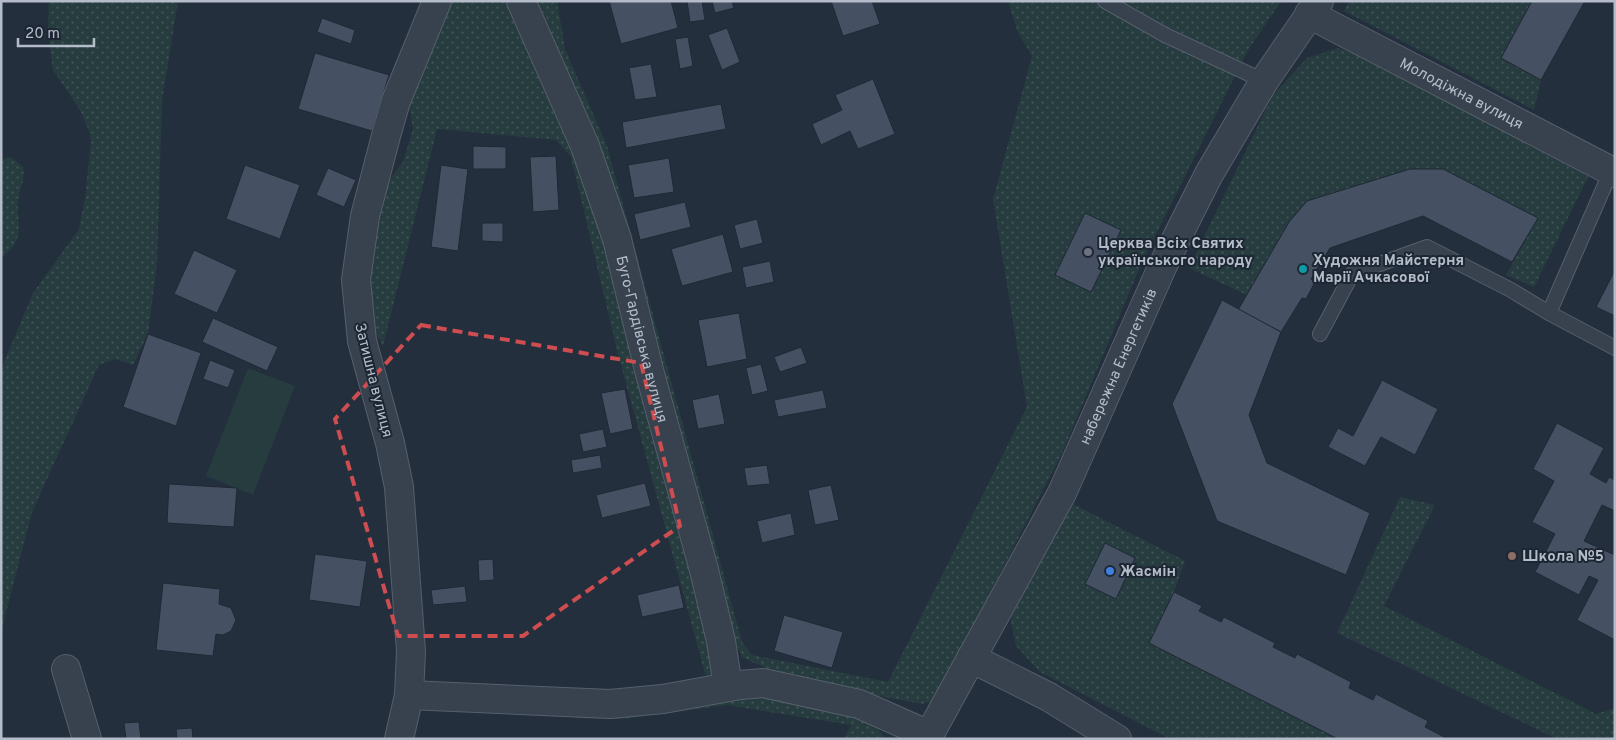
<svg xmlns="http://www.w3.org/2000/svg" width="1616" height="740" font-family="Overpass,sans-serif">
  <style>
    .green { fill: url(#green-dots) }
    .pitch { fill: #263c3f }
    .building { fill: #455162; stroke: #1f2835 }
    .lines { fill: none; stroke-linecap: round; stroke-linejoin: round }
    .service-casing { stroke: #565f6c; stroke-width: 16 }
    .minor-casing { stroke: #565f6c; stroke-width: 30 }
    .tertiary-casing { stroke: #565f6c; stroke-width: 30 }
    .service { stroke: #38414e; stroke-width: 14 }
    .minor { stroke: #38414e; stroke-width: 28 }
    .tertiary { stroke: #38414e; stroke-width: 28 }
    .marked { fill: none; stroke: #ce4d50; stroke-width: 4; stroke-dasharray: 10 6; stroke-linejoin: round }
    .worship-dot { fill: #6b7280; stroke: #1d2633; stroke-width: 2 }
    .culture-dot { fill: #0f9aa8; stroke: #1d2633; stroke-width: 2 }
    .education-dot { fill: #8d6e63; stroke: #1d2633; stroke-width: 2 }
    .shop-dot { fill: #3f7fe0; stroke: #1d2633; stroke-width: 2 }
    .labels { text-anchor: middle; stroke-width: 4; stroke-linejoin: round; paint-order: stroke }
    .street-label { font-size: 15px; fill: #b4bcc9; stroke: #1d2633 }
    .poi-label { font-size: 15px; font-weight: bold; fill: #b4bcc9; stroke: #1d2633; text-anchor: start }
  </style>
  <defs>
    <pattern id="green-dots" width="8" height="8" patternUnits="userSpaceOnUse" patternTransform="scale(1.25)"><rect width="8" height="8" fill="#263c3f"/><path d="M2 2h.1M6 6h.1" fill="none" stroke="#435659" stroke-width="1.8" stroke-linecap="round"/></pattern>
  </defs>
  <rect width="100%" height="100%" fill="#242f3e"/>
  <g class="green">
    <polygon points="49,1 178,1 162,101 157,264 148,333 133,365 115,359 99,365 32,512 1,632 1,369 33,293 79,229 85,198 91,141 89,131 80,110 53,70 48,31"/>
    <polygon points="422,1 511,1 589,180 719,670 706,677 618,354 571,157 556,140 437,129 383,346 361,306 363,249 390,179 403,162 413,129 408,100 398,65"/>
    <path d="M 533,1 L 557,1 L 565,49 L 607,146 L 742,642 L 752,655 L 888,682 L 1027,407 L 993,199 L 1032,56 L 1018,33 L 1008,1 L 1281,1 L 1247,52 L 1142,262 L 1063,451 L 948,675 L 931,702 L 922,704 C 862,692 796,685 742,657 L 732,634 Z"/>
    <polygon points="1349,1 1532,1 1501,58 1541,80 1534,110 1344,11"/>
    <polygon points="1338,48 1364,56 1590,173 1534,287 1506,275 1538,218 1443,169 1410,169 1307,201 1247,295 1189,268 1273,95 1307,58"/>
    <path d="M 11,157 L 23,167 C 26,180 19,189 18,202 C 17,228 26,240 1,258 L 1,160 Z"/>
    <polygon points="1400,497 1435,505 1384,606 1596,714 1615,708 1615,739 1557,739 1337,633"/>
    <polygon points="1073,504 1185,561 1174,592 1149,643 1338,739 1170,739 1040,672 1016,646 1011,621 1012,603"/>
    <path d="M 769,697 C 797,701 873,710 885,739 L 844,739 L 851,725 L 727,705 L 622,719 L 574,718 L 721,699 Z"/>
  </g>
  <polygon class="pitch" points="248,368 295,386 253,495 206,476"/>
  <g class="building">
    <polygon points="609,1 671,1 678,28 621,44"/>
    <polygon points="687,1 702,1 705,20 690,22"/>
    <polygon points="712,1 732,1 734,8 715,13"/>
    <polygon points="831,1 872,1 880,24 843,36"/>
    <polygon points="1532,1 1585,1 1541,80 1501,58"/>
    <polygon points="322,18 355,30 351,44 317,32"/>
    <polygon points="727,28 740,62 722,70 708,35"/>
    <polygon points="688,37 693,66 680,69 675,39"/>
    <polygon points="315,53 389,75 372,131 298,109"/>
    <polygon points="651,64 657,97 635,100 629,68"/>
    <polygon points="873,79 895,134 858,149 850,131 821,145 812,124 842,110 835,95"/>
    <polygon points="721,104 726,129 626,148 622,122"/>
    <polygon points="473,146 506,147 506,169 473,169"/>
    <polygon points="556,156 559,210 533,212 530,157"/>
    <polygon points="669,158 674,192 634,198 628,165"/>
    <polygon points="245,165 300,185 280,239 226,219"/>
    <polygon points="441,165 468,169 458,251 431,247"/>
    <polygon points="328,168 356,180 344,207 316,195"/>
    <polygon points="1410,169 1443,169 1538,218 1512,262 1423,216 1330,248 1311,279 1315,282 1306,299 1302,298 1281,332 1238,310 1289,222 1307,201"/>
    <polygon points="685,202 691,227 640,240 634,214"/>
    <polygon points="1085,213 1121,230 1091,292 1055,275"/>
    <polygon points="757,219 763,243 740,249 734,225"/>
    <polygon points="482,223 503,223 503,242 482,241"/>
    <polygon points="723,234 733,272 682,286 671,249"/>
    <polygon points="194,250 237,270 217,313 174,294"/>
    <polygon points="770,261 774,282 746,288 742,267"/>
    <polygon points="1615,270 1615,316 1596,307"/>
    <polygon points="1222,300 1281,332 1249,415 1267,463 1370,513 1346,575 1217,521 1172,404"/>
    <polygon points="739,313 747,359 707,367 698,320"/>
    <polygon points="213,318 278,347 267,371 202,342"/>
    <polygon points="148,334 201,353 176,426 123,407"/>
    <polygon points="801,347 807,363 780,372 774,357"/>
    <polygon points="210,360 235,370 228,388 203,379"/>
    <polygon points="761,364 768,391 752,395 746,368"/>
    <polygon points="1382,380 1438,409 1415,455 1381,437 1365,466 1328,447 1338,428 1353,436"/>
    <polygon points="625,389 633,429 610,434 601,393"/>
    <polygon points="823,390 827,408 778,417 774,400"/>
    <polygon points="719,394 725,424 698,429 692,400"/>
    <polygon points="1557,423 1604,448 1590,474 1606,483 1609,477 1615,480 1615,511 1602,505 1584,541 1615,555 1615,640 1577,620 1598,580 1589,576 1579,595 1535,572 1555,534 1532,522 1554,481 1533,469"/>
    <polygon points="603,429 607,447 583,452 579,434"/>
    <polygon points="600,455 602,468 573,473 571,460"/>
    <polygon points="767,465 770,484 747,486 744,468"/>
    <polygon points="645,483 651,506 602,518 596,495"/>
    <polygon points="169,484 237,488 234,527 167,523"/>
    <polygon points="831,485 839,520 815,525 808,490"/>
    <polygon points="791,513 795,535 762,543 757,521"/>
    <polygon points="1105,543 1135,558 1116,599 1085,584"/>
    <polygon points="315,554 367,561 360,607 309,600"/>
    <polygon points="493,559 494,580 479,581 478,560"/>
    <polygon points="163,583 220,589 219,604 231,608 236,620 231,631 223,635 216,634 213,656 156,650"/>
    <polygon points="679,585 684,608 642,617 637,595"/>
    <polygon points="465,586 467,602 433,605 431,590"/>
    <polygon points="1174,592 1202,606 1199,611 1221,622 1224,617 1275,643 1273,647 1295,658 1297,654 1351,682 1349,688 1373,700 1376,694 1428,721 1425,727 1448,739 1338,739 1149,643"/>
    <polygon points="784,615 843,632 832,668 774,651"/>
    <polygon points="139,722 141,739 126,739 124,723"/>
    <polygon points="192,728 193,739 177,739 176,729"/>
  </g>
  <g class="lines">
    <g class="service-casing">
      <g id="service">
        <polyline points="1105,1 1165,35 1264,81"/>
        <polyline points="1611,171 1549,313 1615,348"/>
        <polyline points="1320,334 1352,274 1427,247 1511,290 1549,313"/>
      </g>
    </g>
    <g class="minor-casing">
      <g id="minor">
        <path id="s1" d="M 521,1 L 585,146 L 617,239 L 650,374 L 704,570 L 721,641 L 728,687"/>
        <polyline points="971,658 1049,697 1117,739"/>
        <polyline points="66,669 87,739"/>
        <polyline points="409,695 610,704 663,699 740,685 763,683 859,704 929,735"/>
        <polyline points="399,739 409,695 411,651 399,487 390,443 362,341 356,280 365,216 387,132 396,101 437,1"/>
      </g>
    </g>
    <g class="tertiary-casing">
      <g id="tertiary">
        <path id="s2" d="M 1309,14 L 1615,173"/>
        <path id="s3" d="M 927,739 L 1062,493 L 1163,265 L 1209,174 L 1264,81 L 1319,1"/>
      </g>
    </g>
    <use href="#service" class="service"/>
    <use href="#minor" class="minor"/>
    <use href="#tertiary" class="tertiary"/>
  </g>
  <path class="marked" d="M 421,325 L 641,363 L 680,526 L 523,636 L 398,636 L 335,419 Z"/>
  <circle class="worship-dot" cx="1088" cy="252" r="5"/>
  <circle class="culture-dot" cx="1303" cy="269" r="5"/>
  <circle class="education-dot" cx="1512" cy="556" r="5"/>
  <circle class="shop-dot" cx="1110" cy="571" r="5"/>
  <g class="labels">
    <g class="street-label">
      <text dy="5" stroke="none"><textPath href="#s2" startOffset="172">Молодіжна вулиця</textPath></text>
      <text dy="5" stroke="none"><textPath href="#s1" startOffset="360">Буго-Гардівська вулиця</textPath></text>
      <text dy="5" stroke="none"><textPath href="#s3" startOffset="419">набережна Енергетиків</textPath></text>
      <text transform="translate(374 380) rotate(76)" y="5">Затишна вулиця</text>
    </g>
    <g class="poi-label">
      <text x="1098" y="248">Церква Всіх Святих<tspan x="1098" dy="17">українського народу</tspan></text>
      <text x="1313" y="265">Художня Майстерня<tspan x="1313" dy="17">Марії Ачкасової</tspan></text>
      <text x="1522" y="561">Школа №5</text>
      <text x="1120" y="576">Жасмін</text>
    </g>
  </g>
  <rect width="1616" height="740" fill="none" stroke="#b4bcc9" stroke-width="5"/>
  <path d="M18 38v8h76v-8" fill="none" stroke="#b4bcc9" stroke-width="2.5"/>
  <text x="25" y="38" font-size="15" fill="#b4bcc9" stroke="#1d2633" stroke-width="4" paint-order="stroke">20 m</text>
</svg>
